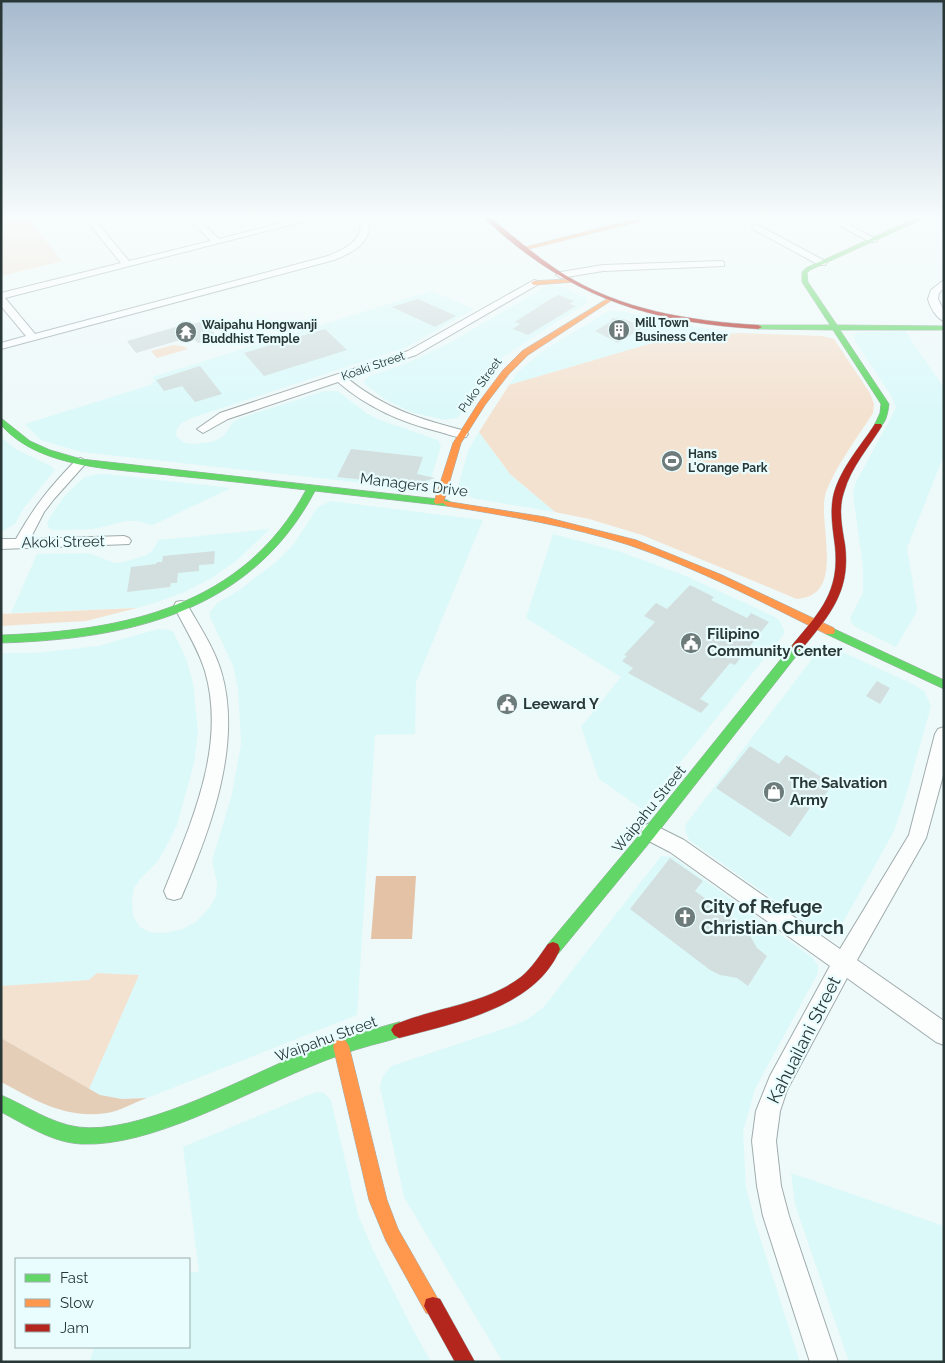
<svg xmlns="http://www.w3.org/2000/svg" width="945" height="1363" font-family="Raleway,sans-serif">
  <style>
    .built { fill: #dcf9fa }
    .green { fill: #f4e2d1 }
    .forest { fill: #e5ceb8 }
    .water { fill: #e3c2a6 }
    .building { fill: #d3dfdf }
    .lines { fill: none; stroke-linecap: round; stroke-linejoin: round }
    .street-casing { stroke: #a0abac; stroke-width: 2 }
    .fast-casing { stroke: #a0abac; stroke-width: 1 }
    .slow-casing { stroke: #a0abac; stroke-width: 1 }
    .jam-casing { stroke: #a0abac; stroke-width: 1 }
    .street { fill: #fcfefe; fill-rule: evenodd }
    .fast { fill: #63d668; fill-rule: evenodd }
    .slow { fill: #ff974d; fill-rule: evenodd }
    .jam { fill: #b3261e; fill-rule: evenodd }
    .labels { text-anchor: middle; stroke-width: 4.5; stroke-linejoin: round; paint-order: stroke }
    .far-poi-label { font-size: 12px; font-weight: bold; fill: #293737; stroke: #e9fdfe; text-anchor: start }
    .far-street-label { font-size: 12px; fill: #293737; stroke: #e9fdfe }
    .street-label { font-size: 15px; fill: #293737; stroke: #e9fdfe }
    .poi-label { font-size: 15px; font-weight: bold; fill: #293737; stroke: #e9fdfe; text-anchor: start }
    .near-poi-label { font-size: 18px; font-weight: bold; fill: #293737; stroke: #e9fdfe; text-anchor: start }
    .near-street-label { font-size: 18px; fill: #293737; stroke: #e9fdfe }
  </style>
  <rect width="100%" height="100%" fill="#eef9f9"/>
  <g class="built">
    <polygon points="548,285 560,286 586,298 588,302 503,357 486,374 459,416 456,418 444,420 411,412 386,400 366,385 364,381 370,376 407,363 446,345"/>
    <polygon points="431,291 474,309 407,347 191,418 182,423 177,429 176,435 179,439 185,443 193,444 212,442 224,436 233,422 241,418 324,391 338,391 366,413 380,420 438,440 441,446 430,482 417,489 81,452 41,440 25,424 150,385 155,380 152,377"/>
    <polygon points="608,311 621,311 697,327 739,333 672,339 649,344 509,385 518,372 540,353"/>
    <polygon points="905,331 944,388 944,455 907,548 917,608 916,613 896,647 854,626 851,622 850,618 863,593 863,567 853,494 855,484 896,408 892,397 854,339 854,336 856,333 863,332"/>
    <polygon points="479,432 510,474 555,512 476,499 467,496 459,490 458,487 468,451"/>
    <polygon points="1,437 17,450 49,465 55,470 23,509 15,524 1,532"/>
    <polygon points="98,474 105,474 231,488 153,525 137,521 126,521 94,529 53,530 49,528 47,523 50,517 63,498 83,478"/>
    <polygon points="331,501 483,520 416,682 415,734 375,735 357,1015 147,1098 122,1099 100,1095 1,1038 1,653 36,653 98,646 158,629 170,630 174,633 187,661 193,683 198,732 194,763 177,825 164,851 157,862 140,879 134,888 132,900 133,916 139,926 149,932 164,933 180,930 196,922 210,907 216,896 217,883 212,861 232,794 241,744 238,689 233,666 210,617 210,612 217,603 238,591 276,562 293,545 318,507"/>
    <polygon points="270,529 235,562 210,579 182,593 155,603 137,608 11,613 37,554 88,553 115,563 124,562 147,555 153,550 158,540"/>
    <polygon points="553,534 618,551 686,576 773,616 779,620 784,630 784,634 706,731 642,809 599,779 581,727 621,677 526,618"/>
    <polygon points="822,649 840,651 913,684 925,692 931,706 904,802 893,833 841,926 837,930 831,932 817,930 689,840 685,830 686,824 818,651"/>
    <polygon points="661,856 673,857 813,958 818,966 818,973 755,1089 743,1132 746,1187 754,1219 800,1362 503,1362 404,1197 380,1087 382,1078 391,1066 512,1026 528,1019 543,1008"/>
    <polygon points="316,1092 324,1093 331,1100 358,1215 374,1252 411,1326 431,1362 90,1362 94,1347 189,1347 189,1272 199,1272 183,1147"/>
    <polygon points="791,1173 944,1226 944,1362 849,1362 795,1205"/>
  </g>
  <g class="green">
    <polygon points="1,219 29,219 62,261 1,276"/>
    <path d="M 739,333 L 822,336 L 834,339 L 870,393 L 874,404 L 873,413 C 857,438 837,464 826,492 C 816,521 848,596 797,599 L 642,535 L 589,519 L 555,512 L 510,474 L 479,432 L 509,385 L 649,344 L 672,339 Z"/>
    <polygon points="173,345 182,346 188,349 157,358 151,351"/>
    <polygon points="137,608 86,621 1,626 1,614"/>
    <polygon points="97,973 139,975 89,1089 1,1038 1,986 89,980"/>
  </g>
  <path class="forest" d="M 1,1038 L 100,1095 L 122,1099 L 147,1098 C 135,1102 120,1111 107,1113 C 65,1119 37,1101 1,1082 Z"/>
  <polygon class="water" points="376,876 416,876 412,939 371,939"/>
  <g class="building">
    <polygon points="559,295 574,301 569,304 576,306 528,335 513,329 520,324 515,322 552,298"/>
    <polygon points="418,299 456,316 435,327 392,307"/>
    <polygon points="612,318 624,319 639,325 637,326 642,328 618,343 595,331 610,322"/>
    <polygon points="203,321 218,337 198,343 195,340 190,342 187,338 136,353 127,341 186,324 187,326"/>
    <polygon points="325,329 347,350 264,376 244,353"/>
    <polygon points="200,366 222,394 195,402 182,386 164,391 156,380"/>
    <polygon points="351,449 423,457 417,474 435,478 412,485 337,477"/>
    <polygon points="215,551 214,564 199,565 199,571 178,573 177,583 171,583 170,587 127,592 131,567 156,564 157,562 162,562 163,556"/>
    <polygon points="690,585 714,597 711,600 747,618 751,613 769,622 735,665 730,663 700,699 709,704 701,713 628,673 633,668 622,661 627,656 624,655 655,622 644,616 656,603 667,609"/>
    <polygon points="877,681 890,688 880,704 866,696"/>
    <polygon points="750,746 779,764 786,755 833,784 822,799 818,796 790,837 716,788"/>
    <polygon points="670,858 703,881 695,891 741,924 748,932 757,948 767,956 748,986 737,978 720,975 710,970 630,909"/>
  </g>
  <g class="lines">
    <g class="street-casing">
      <g id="street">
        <path d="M 85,219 L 94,219 L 129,261 L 211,241 L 189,219 L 198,219 L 219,239 L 297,219 L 313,219 L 5,298 L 35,334 L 328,256 C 344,249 365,241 360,219 L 368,219 C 374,242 352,253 334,260 L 1,349 L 1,343 L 26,336 L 1,306 L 1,293 L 121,263 Z"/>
        <polygon points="828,219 839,219 877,240 876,242 870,242"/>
        <polygon points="756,224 825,261 827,263 825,265 819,265 753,229 752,227"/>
        <polygon points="721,261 724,262 724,266 603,271 561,278 556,275 561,272 603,265"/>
        <path d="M 534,280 L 537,281 L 537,285 L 416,355 L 347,378 C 383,408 422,420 466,431 L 468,434 L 466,437 C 458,439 448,434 440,432 C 401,422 368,408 338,382 L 228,419 L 203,433 L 197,429 L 220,413 L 408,351 Z"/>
        <path d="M 944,280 L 944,288 L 939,293 L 938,299 L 944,311 L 944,321 C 936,318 930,307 928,299 L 931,290 Z"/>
        <path d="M 81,458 L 87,462 L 54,499 L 44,512 L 30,539 L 124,536 L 129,538 L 131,541 L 129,544 L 1,549 L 1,539 L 16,539 C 35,505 50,487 77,459 Z"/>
        <path d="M 181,601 L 186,602 L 188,606 C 200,627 214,648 221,671 C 243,744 210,831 181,898 L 174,900 L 167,898 L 164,891 C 191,823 227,746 205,671 C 198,648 184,627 174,606 L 176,602 Z"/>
        <polygon points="944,727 944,772 926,838 857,960 944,1021 944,1045 936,1042 847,978 787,1090 780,1111 776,1141 781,1186 789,1216 838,1362 810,1362 763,1216 757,1186 752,1141 756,1111 770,1076 830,966 670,852 643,838 641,832 643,826 650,823 684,840 840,949 909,835 935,734 938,729"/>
      </g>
    </g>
    <g class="fast-casing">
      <g id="fast">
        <path d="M 914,219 L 923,219 L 810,270 L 807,273 L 808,282 L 837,325 L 944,326 L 944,330 L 840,330 L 889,404 C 888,412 886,425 878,428 L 874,426 L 880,413 L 881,404 L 833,330 L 758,329 L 754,327 L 758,325 L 830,325 L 802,282 L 802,272 L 806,268 Z"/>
        <path d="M 1,418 L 30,441 L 50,450 L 81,459 L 447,500 L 452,503 L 447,506 L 315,491 C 251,613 128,639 1,643 L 1,635 C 124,631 243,607 306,490 C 263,485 220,480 177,476 C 122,469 41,471 1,425 Z"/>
        <polygon points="830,627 944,680 944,689 826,634 825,631"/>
        <polygon points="797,643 802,647 801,650 655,836 558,954 553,956 548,954 546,949 548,944 645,828 793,644"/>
        <path d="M 399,1022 L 404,1025 L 407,1030 L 404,1035 C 394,1040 383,1042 372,1045 C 350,1051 328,1059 307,1068 C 243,1094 151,1147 82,1144 C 53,1143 26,1125 1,1112 L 1,1095 C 27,1106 50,1123 78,1127 C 135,1135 234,1083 287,1060 C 324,1045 361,1032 399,1022 Z"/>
      </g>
    </g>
    <g class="slow-casing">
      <g id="slow">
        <polygon points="637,219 649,219 525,250 522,248"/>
        <polygon points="572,279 574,280 574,282 534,285 531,283 534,281"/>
        <path d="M 607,299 L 612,300 L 528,355 L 509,374 L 485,405 L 461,443 L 444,501 L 545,517 L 636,540 L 722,575 L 834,628 L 835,631 L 834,634 L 826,634 C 762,602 697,568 629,545 C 570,526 508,516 447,506 L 443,503 L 436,504 L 434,502 L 453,443 L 479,402 L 503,370 L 522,351 Z"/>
        <polygon points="341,1038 346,1041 349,1046 387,1200 398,1229 442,1306 440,1313 433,1315 426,1313 386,1241 369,1200 333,1046 336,1041"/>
      </g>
    </g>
    <g class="jam-casing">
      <g id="jam">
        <path d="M 485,219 L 492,219 C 515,238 537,257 562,273 C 620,310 690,321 758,325 L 762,327 L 758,329 C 646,322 569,297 485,219 Z"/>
        <path d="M 875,424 L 881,424 L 882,426 C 869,447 851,467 844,492 C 838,509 842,527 845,545 C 851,592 829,616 801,650 L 793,650 L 792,647 L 793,644 C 820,612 840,591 835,546 C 833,530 830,514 833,497 C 839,470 860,447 875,424 Z"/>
        <path d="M 553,942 L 558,944 L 560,949 C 536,1008 454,1023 399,1038 L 394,1035 L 391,1030 L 394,1025 C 435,1007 484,1005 521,977 C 532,968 540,955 548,944 Z"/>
        <polygon points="433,1297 440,1299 475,1362 455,1362 424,1306 426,1299"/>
      </g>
    </g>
    <use href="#street" class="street"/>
    <use href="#fast" class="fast"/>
    <use href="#slow" class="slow"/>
    <use href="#jam" class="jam"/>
  </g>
  <linearGradient id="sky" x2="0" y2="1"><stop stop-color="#a6bace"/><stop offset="0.53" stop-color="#f7fcfc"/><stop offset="1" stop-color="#f7fcfc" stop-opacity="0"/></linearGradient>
  <rect width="945" height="410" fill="url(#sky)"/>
  <defs>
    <g id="building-disc" transform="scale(1.125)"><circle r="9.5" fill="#6e7b7b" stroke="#e9fdfe"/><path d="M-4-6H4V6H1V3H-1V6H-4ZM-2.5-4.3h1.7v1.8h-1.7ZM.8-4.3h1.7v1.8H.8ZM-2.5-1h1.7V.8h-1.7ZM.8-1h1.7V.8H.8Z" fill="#fff"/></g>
    <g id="temple-disc" transform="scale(1.125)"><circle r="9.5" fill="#6e7b7b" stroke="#e9fdfe"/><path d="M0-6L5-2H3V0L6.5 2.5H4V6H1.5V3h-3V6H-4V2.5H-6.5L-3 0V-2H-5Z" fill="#fff"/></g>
    <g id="stadium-disc" transform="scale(1.125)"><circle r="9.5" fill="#6e7b7b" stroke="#e9fdfe"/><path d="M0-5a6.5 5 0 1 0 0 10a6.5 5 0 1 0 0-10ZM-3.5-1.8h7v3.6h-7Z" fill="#fff"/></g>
    <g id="civic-disc" transform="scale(1.125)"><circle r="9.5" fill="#6e7b7b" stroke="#e9fdfe"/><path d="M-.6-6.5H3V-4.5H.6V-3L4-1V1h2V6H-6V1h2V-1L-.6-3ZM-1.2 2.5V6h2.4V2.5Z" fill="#fff"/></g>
    <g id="shop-disc" transform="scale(1.125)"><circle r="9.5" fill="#6e7b7b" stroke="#e9fdfe"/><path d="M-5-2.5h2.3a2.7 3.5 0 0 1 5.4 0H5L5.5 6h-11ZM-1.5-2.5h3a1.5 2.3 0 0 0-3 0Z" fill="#fff"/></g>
    <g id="church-disc" transform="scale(1.125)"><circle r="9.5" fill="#6e7b7b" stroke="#e9fdfe"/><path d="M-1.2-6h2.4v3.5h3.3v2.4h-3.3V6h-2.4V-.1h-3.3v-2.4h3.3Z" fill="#fff"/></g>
  </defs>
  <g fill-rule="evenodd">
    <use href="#building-disc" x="619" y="330"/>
    <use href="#temple-disc" x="186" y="332"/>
    <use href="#stadium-disc" x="672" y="461"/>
    <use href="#civic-disc" x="691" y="643"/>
    <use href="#civic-disc" x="507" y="704"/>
    <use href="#shop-disc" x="774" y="792"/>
    <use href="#church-disc" x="685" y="917"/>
  </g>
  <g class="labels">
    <g class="far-poi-label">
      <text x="635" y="327">Mill Town<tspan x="635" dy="14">Business Center</tspan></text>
      <text x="202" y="329">Waipahu Hongwanji<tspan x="202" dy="14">Buddhist Temple</tspan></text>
      <text x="688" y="458">Hans<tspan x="688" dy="14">L'Orange Park</tspan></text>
    </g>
    <g class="far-street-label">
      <text transform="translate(373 366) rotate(-19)" y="4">Koaki Street</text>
      <text transform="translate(480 385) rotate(-54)" y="4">Puko Street</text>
    </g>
    <g class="street-label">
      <text transform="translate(414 485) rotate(7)" y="5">Managers Drive</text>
      <text transform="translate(63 542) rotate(-1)" y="5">Akoki Street</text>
      <text transform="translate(649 809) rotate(-51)" y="5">Waipahu Street</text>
      <text transform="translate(326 1039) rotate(-20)" y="5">Waipahu Street</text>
    </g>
    <g class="poi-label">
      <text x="707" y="639">Filipino<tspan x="707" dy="17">Community Center</tspan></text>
      <text x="523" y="709">Leeward Y</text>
      <text x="790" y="788">The Salvation<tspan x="790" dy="17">Army</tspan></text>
    </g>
    <g class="near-poi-label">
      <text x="701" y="913">City of Refuge<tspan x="701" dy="21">Christian Church</tspan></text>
    </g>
    <g class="near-street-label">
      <text transform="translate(804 1040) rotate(-63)" y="6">Kahuailani Street</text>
    </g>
  </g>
  <rect width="945" height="1363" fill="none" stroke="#293737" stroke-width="5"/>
  <rect x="15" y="1258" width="175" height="90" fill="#e9fdfe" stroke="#9caeae"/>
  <rect x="25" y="1274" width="25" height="8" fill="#63d668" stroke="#9caeae"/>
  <text x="60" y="1283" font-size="15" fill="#293737">Fast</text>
  <rect x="25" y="1299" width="25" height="8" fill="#ff974d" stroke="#9caeae"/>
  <text x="60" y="1308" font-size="15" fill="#293737">Slow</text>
  <rect x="25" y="1324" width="25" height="8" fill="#b3261e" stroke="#9caeae"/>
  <text x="60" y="1333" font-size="15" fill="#293737">Jam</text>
</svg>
